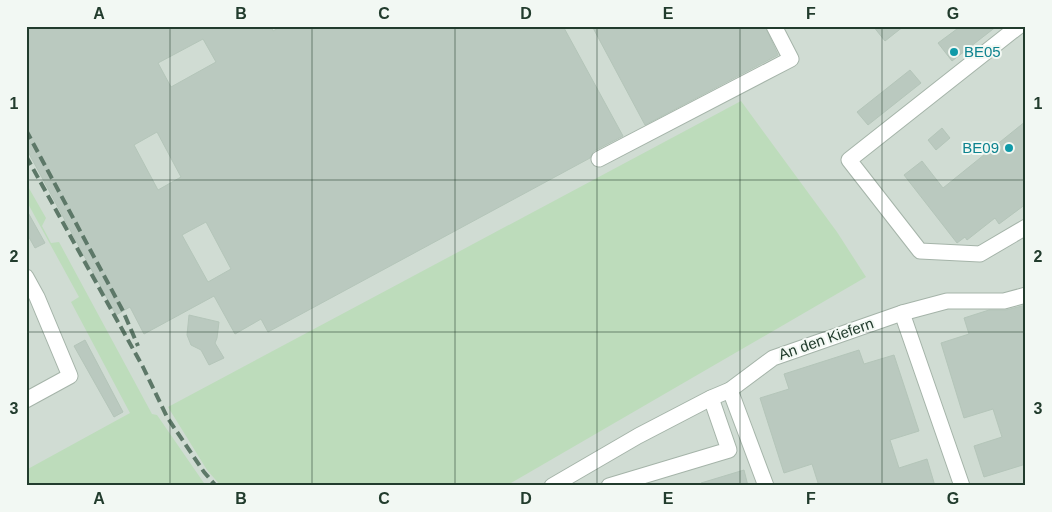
<svg xmlns="http://www.w3.org/2000/svg" width="1052" height="512" font-family="Helvetica,sans-serif">
  <style>
    .built { fill: #d0dcd3 }
    .green { fill: #bddcbb }
    .building { fill: #bac9bf; stroke: #b4c5b9; fill-rule: evenodd }
    .lines { fill: none; stroke-linecap: round; stroke-linejoin: round }
    .minor-casing { stroke: #a5b4a9; stroke-width: 17 }
    .minor { stroke: #fff; stroke-width: 15 }
    .rail { stroke: #5d7868; stroke-width: 4; stroke-dasharray: 10 5; stroke-linecap: butt }
    .grid { fill: none; stroke: #223c2d; stroke-width: 1; stroke-opacity: 0.55 }
    .culture-dot { fill: #0f9aa8; stroke: #f2f8f3; stroke-width: 2 }
    .labels { text-anchor: middle; stroke-width: 4; stroke-linejoin: round; paint-order: stroke }
    .culture-label { font-size: 15px; fill: #0d838f; stroke: #f2f8f3; text-anchor: start }
    .street-label { font-size: 15px; fill: #223c2d; stroke: #f2f8f3 }
    .neatline { fill: none; stroke: #223c2d; stroke-width: 2 }
    .grid-label { font-size: 16px; text-anchor: middle; font-weight: bold; fill: #223c2d }
  </style>
  <rect width="100%" height="100%" fill="#e2ece4"/>
  <rect class="built" x="26" y="26" width="1000" height="460"/>
  <g class="green">
    <polygon points="741,101 837,232 866,277 506,486 221,486 207,470 168,407"/>
    <polygon points="26,183 46,218 42,226 51,243 59,242 152,414 157,415 206,486 26,486 26,470 130,413 71,302 79,297 26,200"/>
  </g>
  <g class="building">
    <path d="M 26,26 L 271,26 L 273,31 L 282,26 L 563,26 L 623,136 L 594,151 L 590,158 L 268,332 L 261,319 L 235,334 L 214,296 L 144,334 L 130,307 L 116,315 L 26,148 ZM 203,39 L 216,62 L 171,87 L 158,63 ZM 157,132 L 181,177 L 158,190 L 134,145 ZM 206,222 L 231,269 L 208,282 L 182,235 Z"/>
    <polygon points="592,26 765,26 778,55 645,125"/>
    <polygon points="873,26 904,26 885,41"/>
    <polygon points="961,26 997,26 952,61 938,43"/>
    <polygon points="910,70 921,83 868,125 857,112"/>
    <polygon points="1026,121 1026,204 999,224 995,218 967,240 965,237 957,243 904,175 922,161 943,188"/>
    <polygon points="942,128 950,138 936,150 928,140"/>
    <polygon points="26,209 45,243 35,248 26,232"/>
    <polygon points="1026,305 1026,464 984,477 974,446 1002,437 993,409 964,418 941,343 969,334 964,318 989,310 1006,310"/>
    <polygon points="189,315 219,322 217,338 215,343 224,358 209,365 201,350 191,345 187,335"/>
    <polygon points="85,340 123,412 114,417 74,346"/>
    <polygon points="859,350 864,364 894,355 919,431 890,440 899,468 927,459 935,486 819,486 812,464 784,473 760,398 789,389 784,374"/>
    <polygon points="744,470 748,486 701,486 701,483"/>
  </g>
  <g class="lines">
    <g class="minor-casing">
      <g id="minor">
        <polyline points="1019,26 849,160 920,251 980,254 1026,227"/>
        <polyline points="599,159 791,59 774,26"/>
        <polyline points="26,277 37,297 70,376 26,400"/>
        <polyline points="902,313 962,486"/>
        <polyline points="730,390 766,486"/>
        <polyline points="552,486 638,436 711,398 730,390 773,358 902,313 947,301 1004,301 1026,295"/>
        <polyline points="609,486 729,450 711,398"/>
      </g>
    </g>
    <use href="#minor" class="minor"/>
    <g class="rail">
      <polyline points="26,130 123,311 138,346"/>
      <polyline points="26,156 143,367 167,417 204,472 216,486"/>
    </g>
  </g>
  <path class="grid" d="M 170,26 L 170,486M 312,26 L 312,486M 455,26 L 455,486M 597,26 L 597,486M 740,26 L 740,486M 882,26 L 882,486M 26,180 L 1026,180M 26,332 L 1026,332"/>
  <g class="culture-dot">
    <circle cx="954" cy="52" r="5"/>
    <circle cx="1009" cy="148" r="5"/>
  </g>
  <g class="labels">
    <g class="culture-label">
      <text x="964" y="57">BE05</text>
      <text x="999" y="153" text-anchor="end">BE09</text>
    </g>
    <g class="street-label">
      <text transform="translate(826 339) rotate(-19)" y="5">An den Kiefern</text>
    </g>
  </g>
  <rect width="1052" height="512" fill="none" stroke="#f2f8f3" stroke-width="55"/>
  <rect x="28" y="28" width="996" height="456" class="neatline"/>
  <g class="grid-label">
    <text x="99" y="19">A</text>
    <text x="241" y="19">B</text>
    <text x="384" y="19">C</text>
    <text x="526" y="19">D</text>
    <text x="668" y="19">E</text>
    <text x="811" y="19">F</text>
    <text x="953" y="19">G</text>
    <text x="14" y="109">1</text>
    <text x="1038" y="109">1</text>
    <text x="14" y="262">2</text>
    <text x="1038" y="262">2</text>
    <text x="14" y="414">3</text>
    <text x="1038" y="414">3</text>
    <text x="99" y="504">A</text>
    <text x="241" y="504">B</text>
    <text x="384" y="504">C</text>
    <text x="526" y="504">D</text>
    <text x="668" y="504">E</text>
    <text x="811" y="504">F</text>
    <text x="953" y="504">G</text>
  </g>
</svg>
